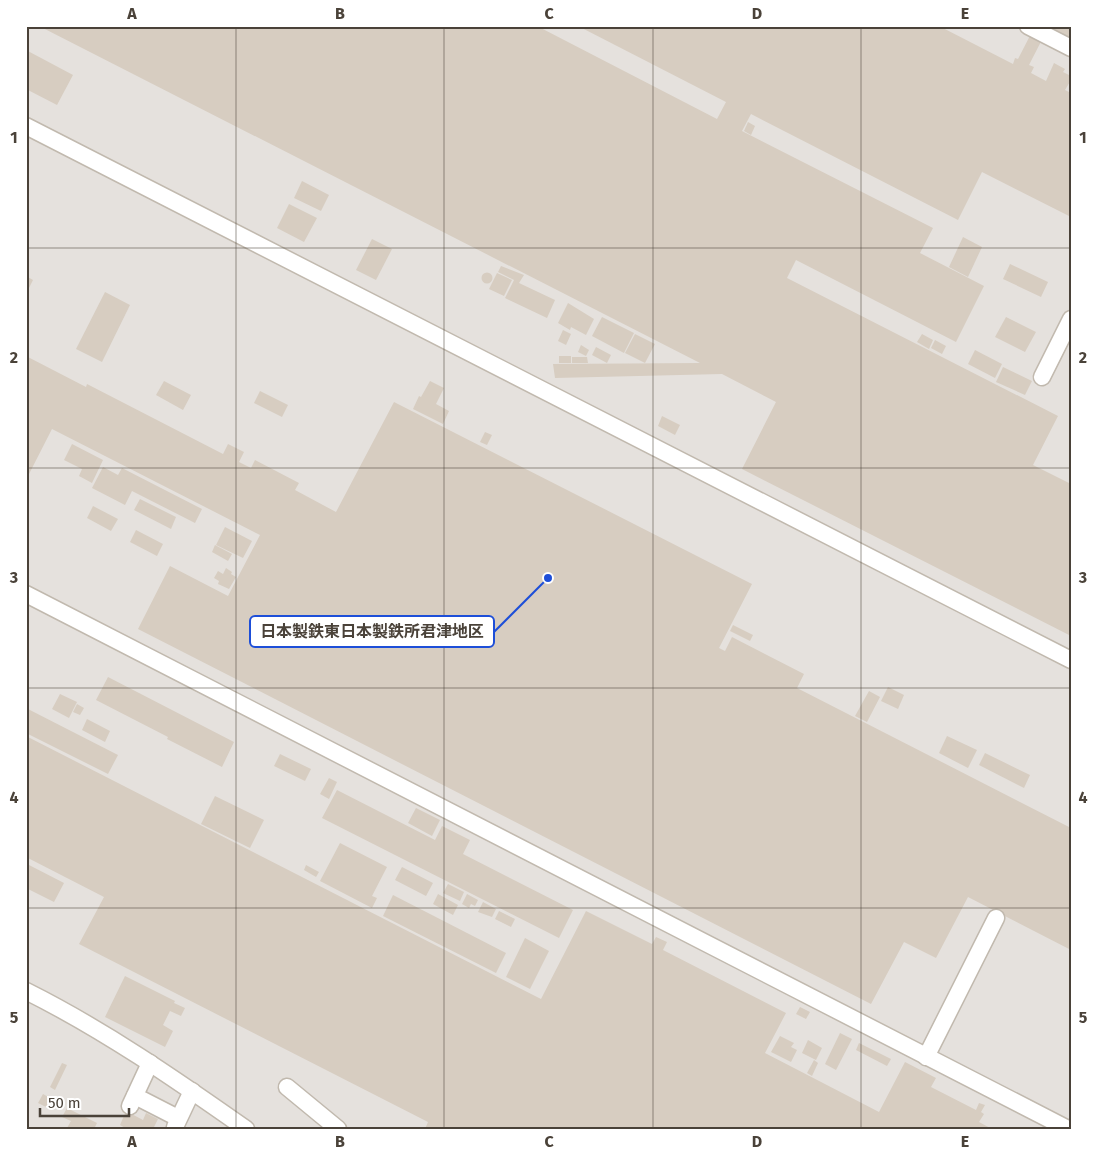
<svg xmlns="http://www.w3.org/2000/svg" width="1097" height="1155" font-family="'Fira Sans','Noto Sans JP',sans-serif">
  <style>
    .industrial { fill: #e5e1dd }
    .building { fill: #d7cdc1 }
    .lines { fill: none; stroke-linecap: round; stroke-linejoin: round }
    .minor-casing { stroke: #c1b9ae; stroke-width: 19 }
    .minor { stroke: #fff; stroke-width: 16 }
    .grid { fill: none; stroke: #4a4239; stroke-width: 1; stroke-opacity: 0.55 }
    .leader { fill: none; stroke: #1d4ed8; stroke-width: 2 }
    .callout-dot { fill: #1d4ed8; stroke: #fff; stroke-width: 2 }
    .callout { fill: #fff; stroke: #1d4ed8; stroke-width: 2 }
    .callout-label { font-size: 16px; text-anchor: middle; font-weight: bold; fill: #4a4239 }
    .neatline { fill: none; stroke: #4a4239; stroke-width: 2 }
    .grid-label { font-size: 16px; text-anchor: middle; font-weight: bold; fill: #4a4239 }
  </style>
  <rect width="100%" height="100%" fill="#f5f2ec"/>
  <rect class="industrial" x="26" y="26" width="1045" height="1103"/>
  <g class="building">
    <polygon points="39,26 537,26 717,119 726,102 578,26 939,26 1013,64 1015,58 1018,59 1035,26 1049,26 1029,65 1034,67 1031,73 1046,81 1054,63 1065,69 1063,72 1071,76 1071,80 1065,90 1071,93 1071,217 982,172 958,220 751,114 742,131 933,228 920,253 984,286 956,342 796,260 787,278 1058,416 1033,465 1071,484 1071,636 742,469 776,402 722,374 555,378 553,364 700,363"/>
    <polygon points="1052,26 1064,26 1071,29 1071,48 1047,36"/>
    <polygon points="26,50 73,75 57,105 26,89"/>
    <polygon points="748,122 755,126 751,135 744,131"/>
    <polygon points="302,181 329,195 321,211 294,198"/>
    <polygon points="289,204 317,218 304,242 277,228"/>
    <polygon points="963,237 982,247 968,277 949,267"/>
    <polygon points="372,239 392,249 376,280 356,270"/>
    <polygon points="1010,264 1048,282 1041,297 1003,279"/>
    <polygon points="501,266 524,275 519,283 555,300 547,318 505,298 514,280 498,272"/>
    <circle cx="487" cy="278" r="5.5"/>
    <polygon points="497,273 512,280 504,296 489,289"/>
    <polygon points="26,276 33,280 26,294"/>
    <polygon points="105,292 130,305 102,362 76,349"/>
    <polygon points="568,303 594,319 586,335 571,327 570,330 558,323"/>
    <polygon points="602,317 634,333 624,353 592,336"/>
    <polygon points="1006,317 1036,332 1025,352 995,337"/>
    <polygon points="563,330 571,334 566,345 558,341"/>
    <polygon points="635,334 655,344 645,363 625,353"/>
    <polygon points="922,334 933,340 929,349 917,342"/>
    <polygon points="935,340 946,346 942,354 931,348"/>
    <polygon points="581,345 589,350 586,356 578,352"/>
    <polygon points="596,347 611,355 607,363 592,355"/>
    <polygon points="975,350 1002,364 995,378 968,364"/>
    <polygon points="26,356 86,387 87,384 223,454 228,444 244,452 239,462 251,468 255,460 299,483 295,490 336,512 394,402 752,584 719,648 725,651 732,637 804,674 797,688 1071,828 1071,950 968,897 936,958 904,942 871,1004 138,629 170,566 228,596 260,535 52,429 28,476 26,475"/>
    <rect x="559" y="356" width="12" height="7"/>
    <polygon points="572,357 587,357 588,363 572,363"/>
    <polygon points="1003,367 1032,381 1025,395 996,382"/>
    <polygon points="164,381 191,395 183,410 156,395"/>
    <polygon points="430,381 444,388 436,404 449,411 443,424 413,409 419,396 421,397"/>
    <polygon points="260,391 288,405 282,417 254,403"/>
    <polygon points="662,416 680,425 675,435 658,426"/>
    <polygon points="485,432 492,435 487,445 480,442"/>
    <polygon points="72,444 103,460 92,483 79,476 82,469 64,460"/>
    <polygon points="103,467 118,475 122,468 202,509 195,523 132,491 125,505 92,488"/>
    <polygon points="140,499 176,517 171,529 134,510"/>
    <polygon points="93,506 118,519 111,531 87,518"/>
    <polygon points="225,527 252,541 243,558 216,545"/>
    <polygon points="136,530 163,544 157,556 130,542"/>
    <polygon points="215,545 232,554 228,561 212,552"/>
    <polygon points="226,568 232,572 231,574 236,577 229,589 218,584 219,581 214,578 218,571 223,574"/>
    <polygon points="733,625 753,635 750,641 730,631"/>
    <polygon points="108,677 234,742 222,767 167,739 168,737 96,700"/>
    <polygon points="888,687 904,695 898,709 881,701"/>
    <polygon points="869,691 880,697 867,722 855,716"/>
    <polygon points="60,694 77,702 69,718 52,709"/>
    <polygon points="77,704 84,708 80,715 73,712"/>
    <polygon points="26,708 118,755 108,774 26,733"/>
    <polygon points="87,719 110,731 105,742 82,730"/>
    <polygon points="26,736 541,999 586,911 652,944 656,937 667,942 663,950 786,1013 765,1053 879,1112 905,1062 936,1078 931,1087 976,1110 979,1103 985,1105 981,1112 984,1114 979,1122 992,1129 425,1129 428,1122 79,944 104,897 26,857"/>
    <polygon points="947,736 977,750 968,768 939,753"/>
    <polygon points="985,753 1030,775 1024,788 979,765"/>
    <polygon points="280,754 311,769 305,781 274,766"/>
    <polygon points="329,778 337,782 329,799 320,794"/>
    <polygon points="337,790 435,840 442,826 470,840 463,854 573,910 559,938 322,818"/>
    <polygon points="215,796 264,820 250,848 201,824"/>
    <polygon points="416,808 440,820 432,836 408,823"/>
    <polygon points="340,843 387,867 372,896 377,898 372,908 320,881"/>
    <polygon points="29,865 64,883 54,902 26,888 26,870"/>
    <polygon points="306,865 319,872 316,877 304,870"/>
    <polygon points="402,867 433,883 426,896 395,880"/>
    <polygon points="448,884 464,892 460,901 443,893"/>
    <polygon points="438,894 458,905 453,915 433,904"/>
    <polygon points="467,894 478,900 475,906 471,904 469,908 462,904"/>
    <polygon points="393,895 506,953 496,973 383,916"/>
    <polygon points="483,902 496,909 492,917 478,912"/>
    <polygon points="499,911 515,919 511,927 495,919"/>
    <polygon points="525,938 549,951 530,989 506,977"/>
    <polygon points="125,976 175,1001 174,1003 185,1008 181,1016 170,1011 163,1025 173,1031 165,1047 105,1017"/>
    <polygon points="800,1007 810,1012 806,1019 796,1014"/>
    <polygon points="840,1033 852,1039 836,1070 825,1064"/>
    <polygon points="780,1036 794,1043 791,1047 797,1050 791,1062 771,1052"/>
    <polygon points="808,1040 822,1048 816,1060 802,1053"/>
    <polygon points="859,1043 891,1059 887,1066 856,1050"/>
    <polygon points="814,1060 818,1063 812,1076 807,1073"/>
    <polygon points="62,1063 67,1065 55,1090 50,1087"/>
    <polygon points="43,1094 52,1099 48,1108 38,1103"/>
    <polygon points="67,1108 97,1123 94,1129 67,1128 71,1121 62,1117"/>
    <polygon points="126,1111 143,1120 146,1113 158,1119 153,1129 127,1129 120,1125"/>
  </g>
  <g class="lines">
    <g class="minor-casing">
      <g id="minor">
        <polyline points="1028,26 1071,48"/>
        <polyline points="26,126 1071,660"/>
        <polyline points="1042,377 1071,319"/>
        <polyline points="26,594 1068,1129"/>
        <path d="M 26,991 C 104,1030 175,1079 246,1129"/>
        <polyline points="926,1057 996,918"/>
        <polyline points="287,1087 338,1129"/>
        <polyline points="135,1096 178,1118"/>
        <polyline points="130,1106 150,1063"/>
        <polyline points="175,1127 192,1091"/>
      </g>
    </g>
    <use href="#minor" class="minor"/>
  </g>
  <path class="grid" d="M 236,26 L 236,1129M 444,26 L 444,1129M 653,26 L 653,1129M 861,26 L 861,1129M 26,248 L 1071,248M 26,468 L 1071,468M 26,688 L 1071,688M 26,908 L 1071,908"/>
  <path class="leader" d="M548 578L494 632"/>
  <circle class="callout-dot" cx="548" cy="578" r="5"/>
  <rect class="callout" x="250" y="616" width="244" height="31" rx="5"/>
  <g class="callout-label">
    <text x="372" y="637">日本製鉄東日本製鉄所君津地区</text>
  </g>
  <rect width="1097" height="1155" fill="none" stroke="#ffffff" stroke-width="55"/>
  <path d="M40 1108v8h89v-8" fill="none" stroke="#4a4239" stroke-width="2.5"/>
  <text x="48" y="1108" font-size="15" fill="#4a4239" stroke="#ffffff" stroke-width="4" paint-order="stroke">50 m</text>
  <rect x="28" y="28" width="1042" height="1100" class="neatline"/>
  <g class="grid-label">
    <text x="132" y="19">A</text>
    <text x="340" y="19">B</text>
    <text x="549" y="19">C</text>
    <text x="757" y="19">D</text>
    <text x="965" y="19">E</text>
    <text x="14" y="143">1</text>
    <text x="1083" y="143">1</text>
    <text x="14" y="363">2</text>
    <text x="1083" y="363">2</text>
    <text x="14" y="583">3</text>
    <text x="1083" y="583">3</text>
    <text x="14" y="803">4</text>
    <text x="1083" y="803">4</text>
    <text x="14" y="1023">5</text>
    <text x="1083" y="1023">5</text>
    <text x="132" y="1147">A</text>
    <text x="340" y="1147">B</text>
    <text x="549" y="1147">C</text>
    <text x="757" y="1147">D</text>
    <text x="965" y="1147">E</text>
  </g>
</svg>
